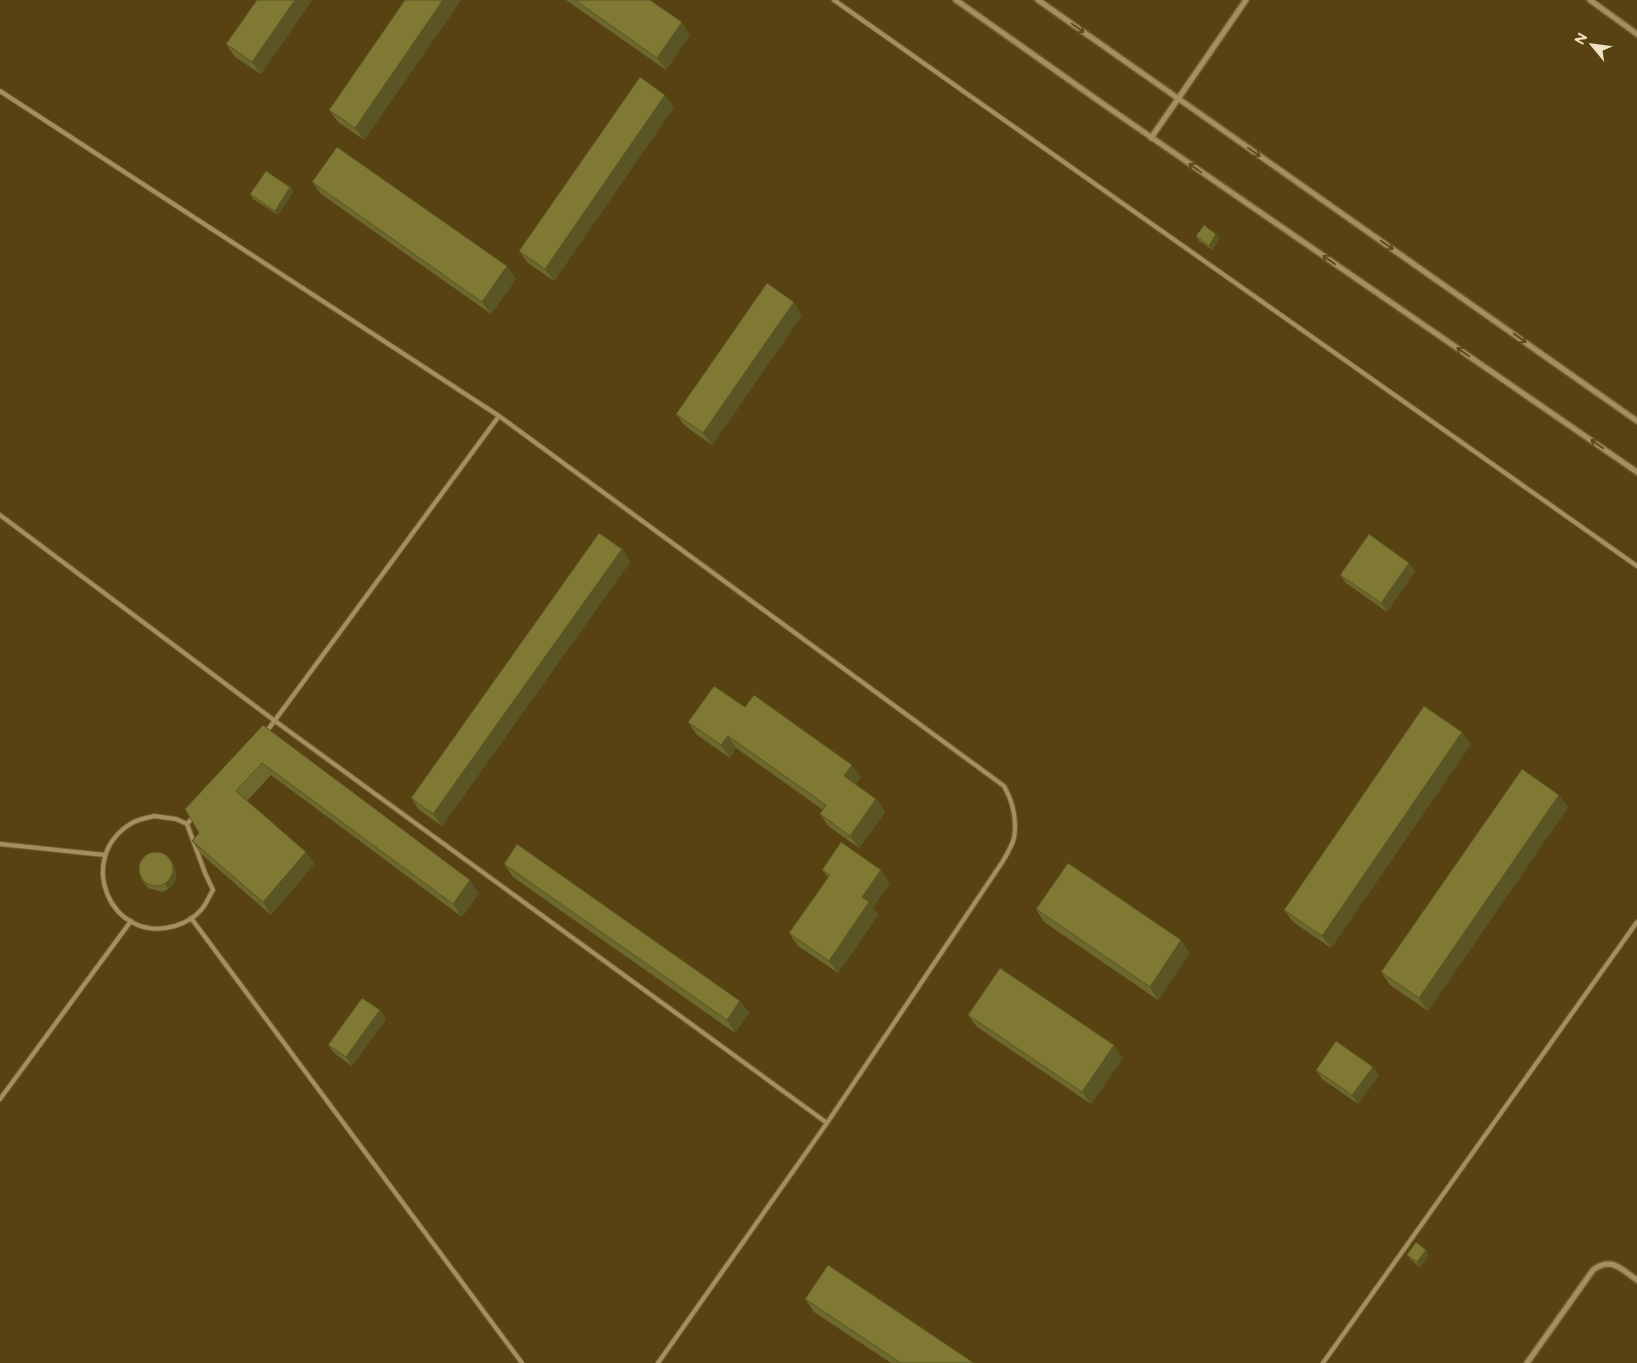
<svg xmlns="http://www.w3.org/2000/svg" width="1637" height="1363" font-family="Figtree,sans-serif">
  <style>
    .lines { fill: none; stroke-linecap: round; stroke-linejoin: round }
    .lane-casing { stroke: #745f32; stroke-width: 6 }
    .street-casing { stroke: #745f32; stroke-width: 8 }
    .lane { stroke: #a58e60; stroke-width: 4 }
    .street { stroke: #a58e60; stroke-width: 5 }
    .wall { fill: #6d682c }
    .shaded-wall { fill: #595524 }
    .building { fill: #7f7933; stroke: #595524 }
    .oneway { stroke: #604a1a }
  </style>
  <rect width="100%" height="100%" fill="#584212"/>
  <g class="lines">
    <g class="lane-casing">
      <g id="lane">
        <polyline points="834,0 1637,566"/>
        <path d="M 0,91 L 499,416 L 1004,786 C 1013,802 1017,820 1014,838 C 1012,846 1007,854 1003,861 L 827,1123 L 658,1363"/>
        <polyline points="0,515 275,721 827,1123"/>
        <polyline points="267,731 499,416"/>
        <path d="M 154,816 L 176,819 L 187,824 L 205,873 L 213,890 C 209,896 206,905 201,910 C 194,918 185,923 175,926 C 110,945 74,857 132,823 C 139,819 147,818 154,816 Z"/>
        <polyline points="187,824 194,816"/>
        <polyline points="0,844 105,855"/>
        <polyline points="191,918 522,1363"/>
        <polyline points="0,1099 131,921"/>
        <polyline points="1323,1363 1637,922"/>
      </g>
    </g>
    <g class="street-casing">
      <g id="street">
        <polyline points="956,0 1106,106 1637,472"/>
        <polyline points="1038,0 1637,421"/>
        <polyline points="1590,0 1637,34"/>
        <polyline points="1151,138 1246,0"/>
        <path d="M 1527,1363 L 1593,1270 C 1611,1256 1621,1269 1637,1280"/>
      </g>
    </g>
    <use href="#lane" class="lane"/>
    <use href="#street" class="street"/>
  </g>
  <g class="wall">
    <polygon points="257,0 312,0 261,74 235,57 226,44"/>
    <polygon points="405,0 461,0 364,140 338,122 329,110"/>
    <polygon points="566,0 650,0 690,35 666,70"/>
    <polygon points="674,107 554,281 528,263 519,251"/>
    <polygon points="312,182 516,279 491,314 321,194"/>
    <polygon points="290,187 293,192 278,215 253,199 250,194"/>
    <polygon points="1196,236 1220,238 1212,250 1199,241"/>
    <polygon points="802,315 712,445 685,426 676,414"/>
    <polygon points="622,549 630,562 442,826 419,810 411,798"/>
    <polygon points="1409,563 1415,571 1387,612 1346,583 1340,575"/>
    <polygon points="745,707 861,777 855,785 876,799 885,812 859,848 828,826 820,814 823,810 736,748 730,758 697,735 688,722"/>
    <polygon points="263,725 479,893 462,917 271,775 247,801 306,852 314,864 271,915 201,854 192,841 199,833"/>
    <polygon points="1462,732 1471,744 1331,948 1293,922 1284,910"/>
    <polygon points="1568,807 1428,1011 1390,985 1381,972"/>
    <polygon points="173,864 176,871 176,878 173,884 168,889 162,892 148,888 141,879"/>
    <polygon points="504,864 740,1001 749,1013 735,1033 513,877"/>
    <polygon points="822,870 890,883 873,907 878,915 838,973 798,946 789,933 828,877"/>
    <polygon points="1036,909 1190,953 1158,1000 1044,922"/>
    <polygon points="380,1010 386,1019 352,1066 334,1053 328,1045"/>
    <polygon points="968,1015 1123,1058 1091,1104 977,1027"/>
    <polygon points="1316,1070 1379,1075 1358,1104 1322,1079"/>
    <polygon points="1407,1255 1429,1255 1420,1267 1410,1259"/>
    <polygon points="805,1299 974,1363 891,1363 814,1312"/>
  </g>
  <g class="shaded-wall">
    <polygon points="295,0 312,0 261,74 252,62"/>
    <polygon points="443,0 461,0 364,140 355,128"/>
    <polygon points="682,22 690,35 666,70 657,58"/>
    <polygon points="665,95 674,107 554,281 545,269"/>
    <polygon points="290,187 293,192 278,215 275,211"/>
    <polygon points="1216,234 1220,238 1212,250 1209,246"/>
    <polygon points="507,266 516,279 491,314 482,302"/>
    <polygon points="794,302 802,315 712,445 703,433"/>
    <polygon points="622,549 630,562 442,826 433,814"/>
    <polygon points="1409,563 1415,571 1387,612 1381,603"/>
    <polygon points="1462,732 1471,744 1331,948 1322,936"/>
    <polygon points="728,736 736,748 730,758 721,745"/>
    <polygon points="852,765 861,777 852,789 844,776"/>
    <polygon points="1559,795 1568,807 1428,1011 1419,998"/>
    <polygon points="876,799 885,812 859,848 850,836"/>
    <polygon points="306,852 314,864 271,915 263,902"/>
    <polygon points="170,859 173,864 176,871 176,878 173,884 168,889 165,884"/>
    <polygon points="881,870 890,883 873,907 878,915 838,973 829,961 862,897"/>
    <polygon points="470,880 479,893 462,917 453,904"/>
    <polygon points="1181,940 1190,953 1158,1000 1150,987"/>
    <polygon points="740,1001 749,1013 735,1033 727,1020"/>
    <polygon points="380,1010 386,1019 352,1066 346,1057"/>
    <polygon points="1114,1045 1123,1058 1091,1104 1082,1092"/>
    <polygon points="1373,1067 1379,1075 1358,1104 1352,1095"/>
    <polygon points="1426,1250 1429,1255 1420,1267 1417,1262"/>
  </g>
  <g class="building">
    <polygon points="257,0 295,0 252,62 226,44"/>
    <polygon points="405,0 443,0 355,128 329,110"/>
    <polygon points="575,0 650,0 682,22 657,58"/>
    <polygon points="640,77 665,95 545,269 519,251"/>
    <polygon points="337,147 507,266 482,302 312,182"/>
    <polygon points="266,171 290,187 275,211 250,194"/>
    <polygon points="1204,225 1216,234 1209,246 1196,236"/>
    <polygon points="767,283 794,302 703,433 676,414"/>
    <polygon points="599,533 622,549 433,814 411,798"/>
    <polygon points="1369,534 1409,563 1381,603 1340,575"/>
    <polygon points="714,686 745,707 754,695 852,765 844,776 876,799 850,836 820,814 826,805 728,736 721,745 688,722"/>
    <polygon points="1424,706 1462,732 1322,936 1284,910"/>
    <polygon points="263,725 470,880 453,904 262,763 236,791 306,852 263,902 192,841 199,833 185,809"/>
    <polygon points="1522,769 1559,795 1419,998 1381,972"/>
    <polygon points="841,842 881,870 862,897 869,902 829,961 789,933 830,875 822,870"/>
    <polygon points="517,844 740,1001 727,1020 504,864"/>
    <circle cx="156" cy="869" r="17"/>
    <polygon points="1068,863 1181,940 1150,987 1036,909"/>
    <polygon points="1000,968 1114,1045 1082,1092 968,1015"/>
    <polygon points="362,998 380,1010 346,1057 328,1045"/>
    <polygon points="1336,1041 1373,1067 1352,1095 1316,1070"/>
    <polygon points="1416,1242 1426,1250 1417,1262 1407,1255"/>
    <polygon points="828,1265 974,1363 901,1363 805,1299"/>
  </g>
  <defs><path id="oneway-shaft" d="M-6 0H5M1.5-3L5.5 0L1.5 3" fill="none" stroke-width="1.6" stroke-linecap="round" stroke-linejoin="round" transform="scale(1.25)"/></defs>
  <g class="oneway">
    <use href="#oneway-shaft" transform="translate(1078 28) rotate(35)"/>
    <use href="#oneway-shaft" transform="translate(1254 152) rotate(35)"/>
    <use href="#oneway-shaft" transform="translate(1195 168) rotate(-145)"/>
    <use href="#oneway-shaft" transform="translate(1387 245) rotate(35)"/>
    <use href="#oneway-shaft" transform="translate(1329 260) rotate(-145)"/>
    <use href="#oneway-shaft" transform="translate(1520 338) rotate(35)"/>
    <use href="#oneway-shaft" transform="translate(1463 352) rotate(-145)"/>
    <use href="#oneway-shaft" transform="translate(1597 444) rotate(-145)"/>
  </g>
  <g transform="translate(1592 45) rotate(299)" stroke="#584212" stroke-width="4" paint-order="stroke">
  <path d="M0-4L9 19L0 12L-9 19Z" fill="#f1e2c3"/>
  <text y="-8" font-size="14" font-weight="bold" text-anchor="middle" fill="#f1e2c3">N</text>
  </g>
</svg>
